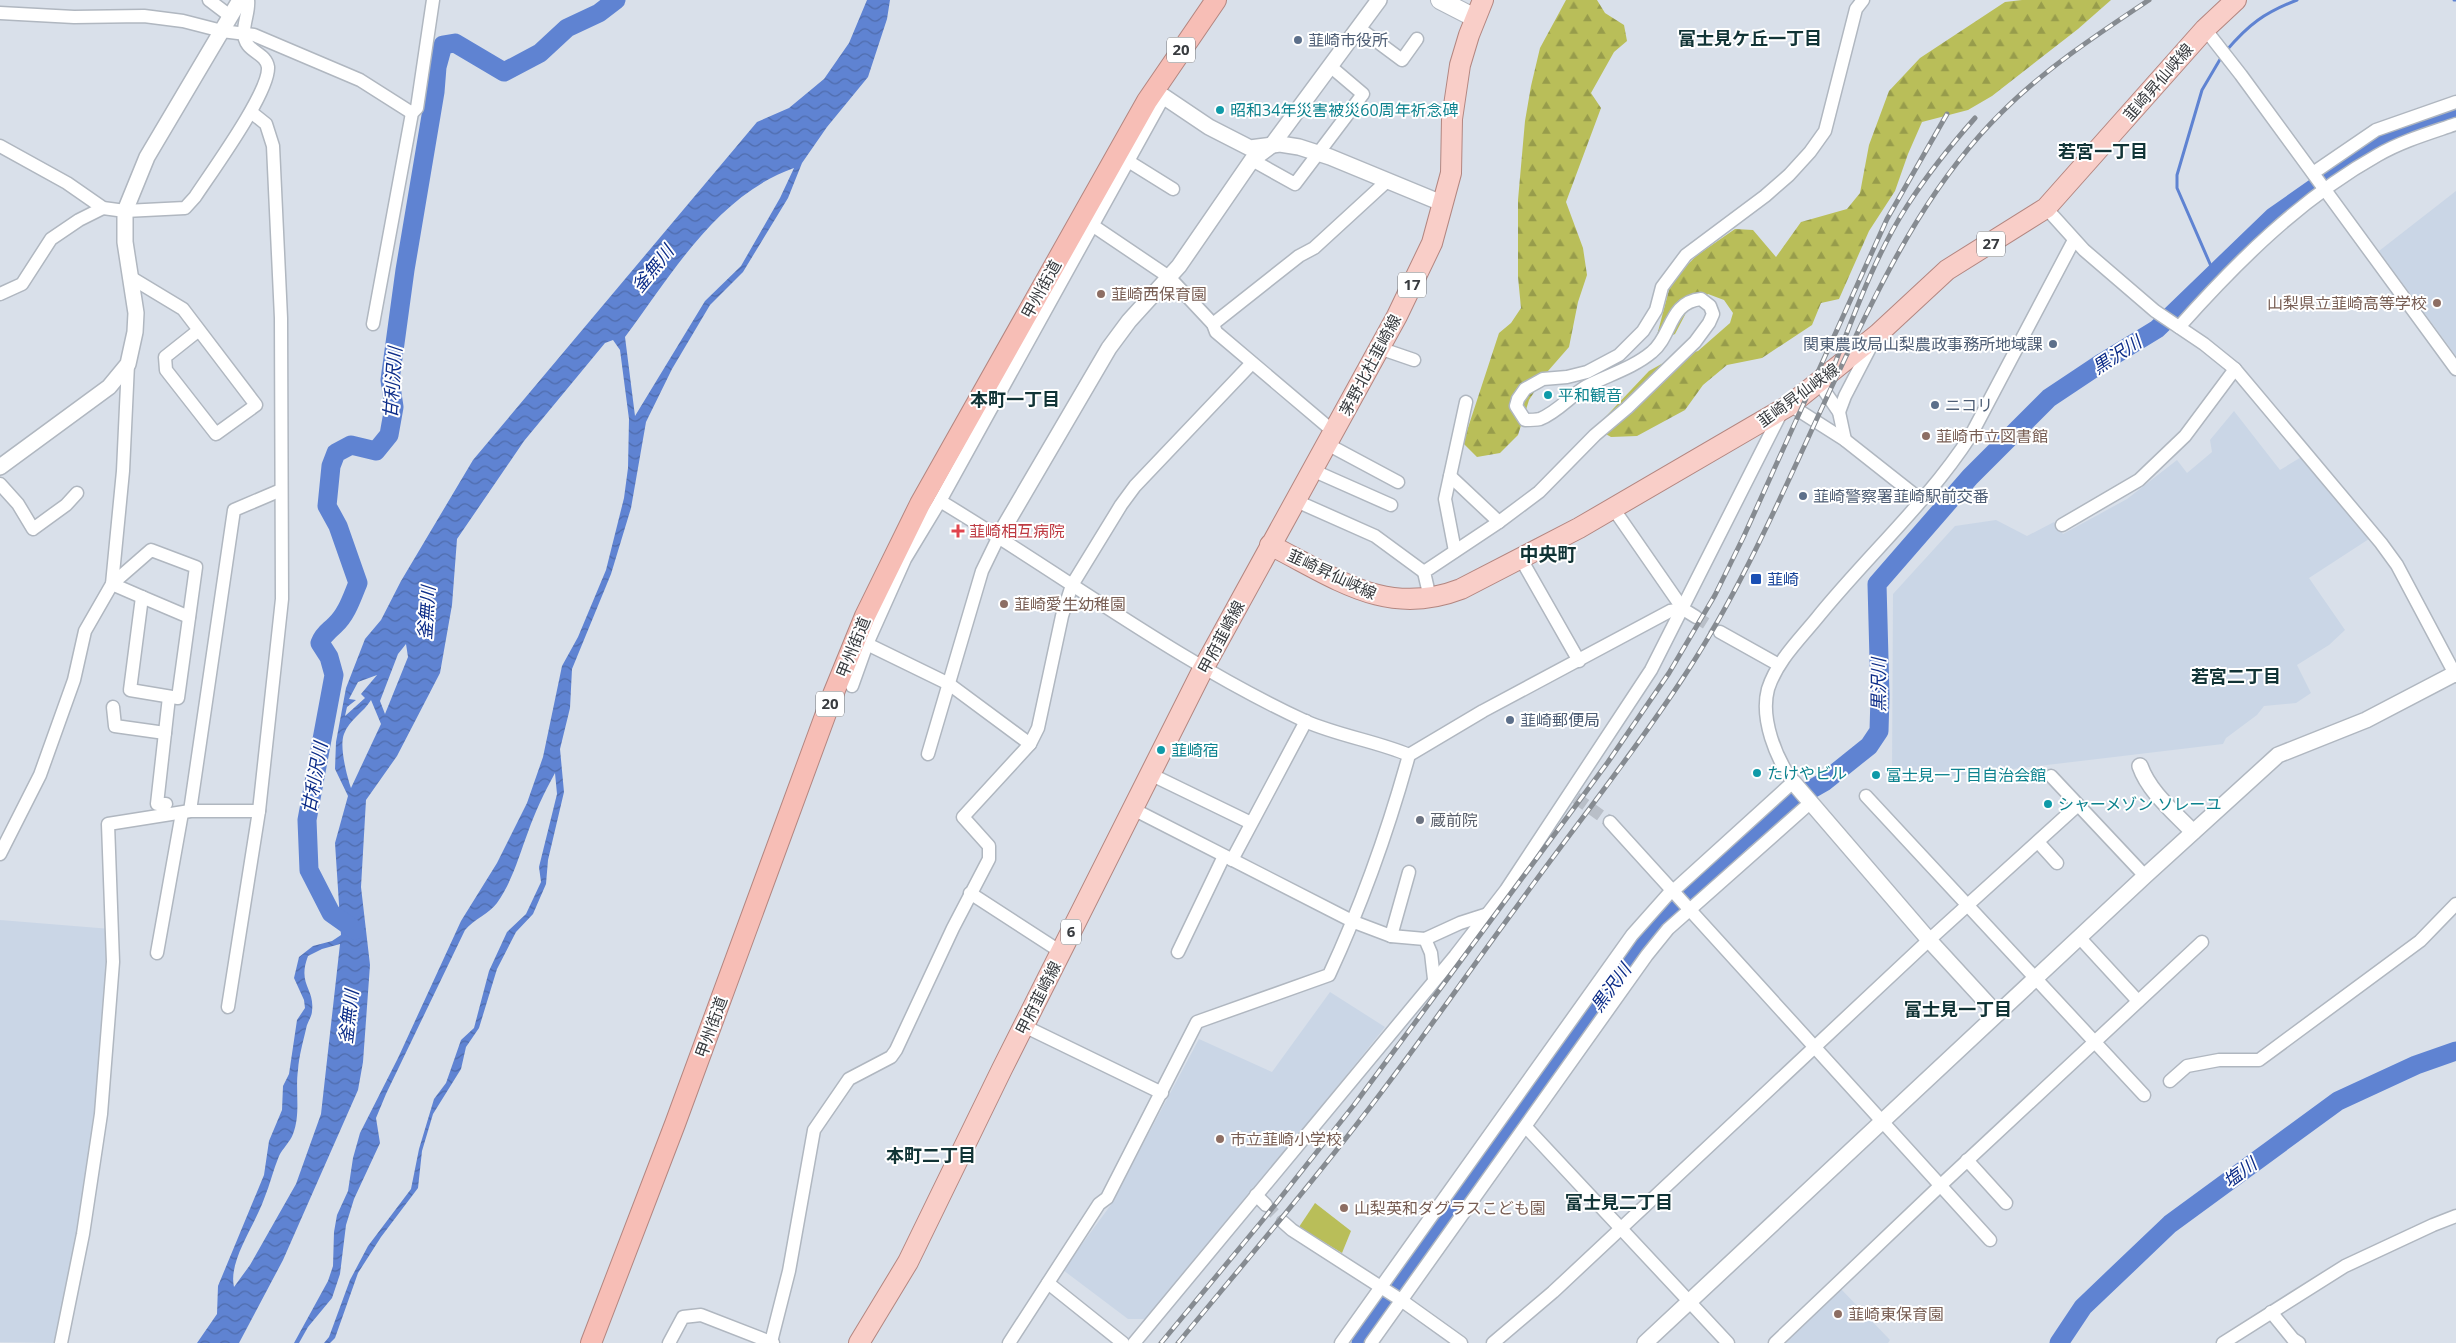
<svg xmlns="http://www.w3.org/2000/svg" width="2456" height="1343" font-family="'Open Sans','Noto Sans JP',sans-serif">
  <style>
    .built { fill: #cad6e6 }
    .green { fill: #b9be59 }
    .forest { fill: url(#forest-firs) }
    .water { fill: url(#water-waves); fill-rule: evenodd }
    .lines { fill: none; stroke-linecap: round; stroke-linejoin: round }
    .stream { stroke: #5f83d2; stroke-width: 3 }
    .river { stroke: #5f83d2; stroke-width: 19 }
    .minor-tunnel { stroke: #b9bfc8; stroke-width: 12; stroke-dasharray: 12 6; stroke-linecap: butt }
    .minor-casing { stroke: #b0b7c0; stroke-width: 15 }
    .tertiary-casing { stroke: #b0b7c0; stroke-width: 18 }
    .secondary-casing { stroke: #b0b7c0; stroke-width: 20 }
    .primary-casing { stroke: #b38680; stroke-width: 22 }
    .trunk-casing { stroke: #b38680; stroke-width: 22 }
    .minor { stroke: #fff; stroke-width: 12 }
    .tertiary { stroke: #fff; stroke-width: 15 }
    .secondary { stroke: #fff; stroke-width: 18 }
    .primary { stroke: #f9cec8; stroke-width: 20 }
    .trunk { stroke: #f7beb6; stroke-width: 20 }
    .rail-casing { stroke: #868b91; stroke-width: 5 }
    .rail { stroke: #fff; stroke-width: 3; stroke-dasharray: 9; stroke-linecap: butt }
    .service-dot { fill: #5c6f8a; stroke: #fff; stroke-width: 2 }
    .culture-dot { fill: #0f9aa8; stroke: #fff; stroke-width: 2 }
    .education-dot { fill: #8d6e63; stroke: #fff; stroke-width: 2 }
    .health-dot { fill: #e0444e; stroke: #fff; stroke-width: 2 }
    .transit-dot { fill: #1a4fb4; stroke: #fff; stroke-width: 2 }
    .worship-dot { fill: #6b7280; stroke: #fff; stroke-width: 2 }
    .labels { text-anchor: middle; stroke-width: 4; stroke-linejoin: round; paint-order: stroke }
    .shield { fill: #fff; stroke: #747679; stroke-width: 1 }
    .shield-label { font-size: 15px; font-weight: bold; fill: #383b3f }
    .service-label { font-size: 16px; fill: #4e5e75; stroke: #fff; text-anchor: start }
    .street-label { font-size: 16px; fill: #383b3f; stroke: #fff }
    .culture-label { font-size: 16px; fill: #0d838f; stroke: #fff; text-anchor: start }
    .education-label { font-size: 16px; fill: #785e54; stroke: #fff; text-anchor: start }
    .health-label { font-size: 16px; fill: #be3a42; stroke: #fff; text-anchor: start }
    .transit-label { font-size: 16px; fill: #164399; stroke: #fff; text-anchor: start }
    .worship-label { font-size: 16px; fill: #5b616d; stroke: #fff; text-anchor: start }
    .neighbourhood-label { font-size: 18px; font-weight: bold; fill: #113436; stroke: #fff }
    .water-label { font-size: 18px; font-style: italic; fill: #0c2c88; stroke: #fff }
    .quarter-label { font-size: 19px; font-weight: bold; fill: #113436; stroke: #fff }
  </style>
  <defs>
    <pattern id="forest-firs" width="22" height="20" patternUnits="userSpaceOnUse" patternTransform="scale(1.25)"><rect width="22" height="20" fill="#b9be59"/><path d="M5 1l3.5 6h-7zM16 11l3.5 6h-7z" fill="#979c4b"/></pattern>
    <pattern id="water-waves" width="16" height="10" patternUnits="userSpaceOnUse" patternTransform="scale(1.25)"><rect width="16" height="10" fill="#5f83d2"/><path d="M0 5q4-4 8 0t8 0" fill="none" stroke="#4f6cac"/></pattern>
  </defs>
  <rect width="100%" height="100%" fill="#d9e0ea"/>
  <g class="built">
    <polygon points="2456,191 2456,356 2379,251"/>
    <polygon points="2234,411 2280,470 2303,456 2372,537 2309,578 2345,630 2329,645 2297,665 2311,693 2296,703 2264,706 2257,715 2226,738 2223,744 1955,776 1892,776 1893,594 1955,526 1996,520 2027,536 2054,522 2063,534 2127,499 2177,460 2187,473 2212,452 2210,440"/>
    <polygon points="0,920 111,929 97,1134 59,1343 0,1342"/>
    <polygon points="1330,992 1385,1027 1151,1319 1128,1319 1063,1270 1110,1206 1199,1039 1272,1072"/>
    <polygon points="1839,1287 1890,1340 1888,1343 1782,1343"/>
  </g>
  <polygon class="green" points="1315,1203 1351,1231 1342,1253 1299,1227"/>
  <g class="forest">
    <polygon points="1566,0 1597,0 1605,13 1624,25 1627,41 1614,52 1591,93 1601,108 1566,202 1583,248 1587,275 1578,302 1569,347 1548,371 1529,400 1518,435 1500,453 1477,457 1463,443 1499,333 1511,323 1521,308 1518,277 1518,200 1525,121 1531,86 1540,48"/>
    <polygon points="2022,0 2111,0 2078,29 1992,96 1968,110 1922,122 1908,154 1895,191 1869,231 1839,299 1821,303 1812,325 1762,358 1727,365 1703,385 1685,410 1637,436 1611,437 1595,428 1649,371 1672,358 1698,351 1730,323 1733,313 1724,300 1708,294 1687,311 1675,334 1655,343 1671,282 1696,256 1735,229 1753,230 1776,257 1801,222 1847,209 1860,193 1869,145 1889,91 1920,58 2005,2"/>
  </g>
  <path class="water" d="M 867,0 L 890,0 L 887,19 L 868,77 L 827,127 L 802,163 L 788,198 L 743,272 L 710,305 L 672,369 L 646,422 L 631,508 L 611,574 L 572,669 L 570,708 L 560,749 L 564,792 L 548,860 L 546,884 L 533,914 L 516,932 L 497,969 L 479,1028 L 466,1047 L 461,1069 L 433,1114 L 422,1151 L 418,1188 L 381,1237 L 358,1273 L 335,1338 L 330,1343 L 324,1343 L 329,1337 L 350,1280 L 368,1246 L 411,1189 L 419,1149 L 434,1099 L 446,1083 L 461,1040 L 474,1028 L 489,971 L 507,932 L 526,914 L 541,882 L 539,867 L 557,794 L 555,773 C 545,791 535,812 528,832 C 519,856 512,882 497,903 C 489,914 474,919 465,930 L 386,1094 L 376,1118 L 380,1143 L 354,1199 L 346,1225 L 340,1274 L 332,1298 L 308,1327 L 299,1343 L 294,1343 L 328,1281 L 333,1266 L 334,1232 L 337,1215 L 348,1191 L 353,1158 L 360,1133 L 398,1058 L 461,921 L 497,863 L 527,803 L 543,757 L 562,666 L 578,637 L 606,570 L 624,498 L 628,468 L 629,419 L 620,350 L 613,340 L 605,343 L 524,441 L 457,539 L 452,605 L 440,673 L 397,756 L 366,800 L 361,887 L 370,965 L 363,1062 L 358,1090 L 283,1260 L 239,1343 L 197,1343 L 217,1314 L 218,1286 L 264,1175 L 269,1141 L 282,1110 L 283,1086 L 289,1074 L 297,1020 L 305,1008 L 304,1000 L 294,978 L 299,957 L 313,946 L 332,941 L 341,935 L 335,843 L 348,796 L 335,769 L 336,742 L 346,688 L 365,639 L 381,620 L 401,581 L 473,460 L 757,122 L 789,108 L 824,79 L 849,43 ZM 794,168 L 780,198 L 741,266 L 705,301 L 635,416 L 625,337 C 672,274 717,195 794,168 ZM 406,644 L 408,657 L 385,714 L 380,701 L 398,654 ZM 377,675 L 361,694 L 365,698 L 345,716 L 347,707 L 356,700 L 349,699 L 358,682 ZM 371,700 L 381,724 L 351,788 C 347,776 339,747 344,734 C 349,720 364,712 371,700 ZM 340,944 L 321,1114 L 296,1184 L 250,1265 L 234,1287 C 228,1261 255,1225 264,1199 C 270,1185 273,1170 279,1156 C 283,1148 290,1142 293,1134 C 301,1114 295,1090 298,1070 C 299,1056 303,1042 306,1029 C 307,1022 312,1017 312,1011 C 315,988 297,985 308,956 L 322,949 Z"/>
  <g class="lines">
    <g class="stream">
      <polyline points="2454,0 2456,0"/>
      <path d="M 2226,51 C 2249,24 2264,13 2297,0"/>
      <polyline points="2214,273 2177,188 2177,175 2202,90 2222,56"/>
    </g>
    <g class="river">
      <path d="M 355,930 L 331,913 L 309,870 L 307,820 L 334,675 L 329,657 L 320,643 C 324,633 328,632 335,625 C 347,614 352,597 358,583 L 338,526 L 327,506 L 331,466 L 336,453 L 351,445 L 376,451 L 389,435 L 394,407 L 390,380 L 405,270 L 435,92 L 437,67 L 443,45 L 455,43 L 504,72 L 540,53 L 567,28 L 599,13 L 616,0"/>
      <polyline points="1361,1343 1522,1112 1663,917 1743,840 1789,802 1824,782 1869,746 1879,731 1880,696 1877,584 1970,477 2049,398 2103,362 2157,329 2273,217 2370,149 2456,117"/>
      <polyline points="2059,1343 2083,1307 2170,1224 2338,1101 2416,1065 2456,1051"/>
    </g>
    <g class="minor-tunnel">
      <polyline points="1696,617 1720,632"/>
      <polyline points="1576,798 1610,822"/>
      <polyline points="1266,1205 1283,1222"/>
    </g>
    <g class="minor-casing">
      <g id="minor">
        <polyline points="209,0 230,16"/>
        <polyline points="0,13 74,17 144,16 183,21 222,31 254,35 360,80 412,113"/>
        <polyline points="1359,28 1402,60 1417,39"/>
        <polyline points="2205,29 2241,75 2456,369"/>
        <path d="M 0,146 L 67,183 L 103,208 L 125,211 L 185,208 L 195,197 C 210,174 270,92 268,67 C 266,55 254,53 248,45 C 238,32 250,14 248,0"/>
        <polyline points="1252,160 1295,184 1363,94 1330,66"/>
        <polyline points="1128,161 1173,189"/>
        <polyline points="2313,173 2376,130 2456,102"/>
        <polyline points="2046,208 2084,250 2155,311 2204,344 2235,369 2381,543 2397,565 2456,676"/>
        <polyline points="1092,225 1169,277 1213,324 1216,332 1334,432"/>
        <polyline points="130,277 183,309 256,405 216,434 166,370 165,357 199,330"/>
        <polyline points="0,294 22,284 51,239 79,220 103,208"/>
        <polyline points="373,324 412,113 417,108 433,0"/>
        <polyline points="1213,324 1299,256 1314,248 1386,182"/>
        <path d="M 2179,327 C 2237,262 2301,198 2378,155 C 2402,141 2430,133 2456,124"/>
        <polyline points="1379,348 1414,360"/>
        <polyline points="1819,383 1839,412 1845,440"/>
        <polyline points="1790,405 1845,440 1921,500"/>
        <polyline points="1839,412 1845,396 1873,342"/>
        <polyline points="1327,444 1398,482"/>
        <polyline points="1312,470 1391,505"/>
        <polyline points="1450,476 1499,522"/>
        <polyline points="0,484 18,504 33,529 66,505 77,493"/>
        <polyline points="1294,500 1375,536 1424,572"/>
        <path d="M 940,501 C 1062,574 1176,661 1305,721 C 1339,736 1376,741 1409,755"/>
        <polyline points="1613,508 1683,609 1696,617"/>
        <polyline points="2062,525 2139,480 2185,436 2235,369"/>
        <polygon points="151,550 196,567 178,698 130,690 142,597 112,584"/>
        <polyline points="1455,551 1445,499 1466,402"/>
        <polyline points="1521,559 1579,661"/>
        <polyline points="142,597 189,617"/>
        <path d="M 1430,598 L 1424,572 L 1499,522 L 1539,492 L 1595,435 L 1627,408 L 1695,342 L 1709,323 L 1713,314 L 1710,306 L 1701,299 C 1669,302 1672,336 1652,352 C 1633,368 1608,375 1587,386 C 1571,395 1558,412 1540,419 C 1535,420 1530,420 1525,420 L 1516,406 L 1518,399 L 1525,389 L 1543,379 L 1567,377 L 1587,372 L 1619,355 L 1643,331 L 1656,310 L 1662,287 L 1686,255 L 1765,196 L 1789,175 L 1810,152 L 1825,131 L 1856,9 L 1863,0"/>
        <polyline points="1720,632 1779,665"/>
        <polyline points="867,644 949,684 1030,744"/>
        <polyline points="852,686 867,644 905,559 940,501 1164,96"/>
        <polyline points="113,707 115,726 165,733"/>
        <polyline points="928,754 982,571 999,536"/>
        <polyline points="1150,774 1251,823"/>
        <polyline points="2051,776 2145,876"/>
        <polyline points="1866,796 2144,1095"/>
        <polyline points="166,804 157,804 169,697"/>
        <polyline points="1133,809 1354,922 1391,936 1425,939 1431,953 1434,979"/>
        <polyline points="190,811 234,510 281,490"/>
        <polyline points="1610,822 1990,1240"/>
        <polyline points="2038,842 2057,863"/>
        <polyline points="0,854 40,775 74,680 85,631 112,584 123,471 128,364"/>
        <polyline points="1232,860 1306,721"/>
        <path d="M 1673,891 L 1793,782 C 1776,758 1760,719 1768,689 C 1777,661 1799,640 1817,618 C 1867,556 1928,502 1971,435 L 2074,240"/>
        <polyline points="970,893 1061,952"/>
        <polyline points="1391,936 1409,872"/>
        <polyline points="2079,937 2138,1001"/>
        <polyline points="1425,939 1460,923 1488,914"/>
        <polyline points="1178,952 1224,856"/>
        <polyline points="157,953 182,813"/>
        <polyline points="228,1007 259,811"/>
        <polyline points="1024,1026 1162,1093"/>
        <polyline points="2170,1081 2187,1066 2219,1060 2259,1060 2420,941 2456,904"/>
        <polyline points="1526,1127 1728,1343"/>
        <polyline points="1967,1160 2006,1203"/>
        <polyline points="1256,1195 1266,1205"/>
        <polyline points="1283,1222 1292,1230 1401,1300 1461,1343"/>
        <polyline points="1048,1283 1123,1343"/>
        <polyline points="2271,1312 2293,1339 2299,1343"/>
        <polyline points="771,1342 789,1271 814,1130 849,1079 891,1057 896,1050 953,928 989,859 989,846 963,817 1030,744 1038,728 1062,616 1072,585 1121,505 1135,486 1252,363"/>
        <polyline points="61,1343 83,1234 101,1114 113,962 108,824 190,811 259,811 282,599 281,318 273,146 266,124 251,112"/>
        <polyline points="669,1343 683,1317 701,1315 773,1343"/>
        <path d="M 1009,1343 L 1099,1204 L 1107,1198 L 1197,1022 L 1329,975 C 1362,904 1388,831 1409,755 L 1483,711 L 1670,611 L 1683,609"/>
        <polyline points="1134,1343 1455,956 1506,890 1651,670 1782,411"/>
        <polyline points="1341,1343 1632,935 1672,890"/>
        <polyline points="1371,1343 1647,955 1668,929 1810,803"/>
        <polyline points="1493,1343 1553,1292 1929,940 2078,805"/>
        <polyline points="1775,1343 1942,1184 2202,942"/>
        <polyline points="2223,1343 2345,1266 2433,1225 2456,1216"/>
      </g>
    </g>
    <g class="tertiary-casing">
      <g id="tertiary">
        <polyline points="1154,90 1209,127 1250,148 1280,144 1299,147 1330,157 1444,204"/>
        <polyline points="0,467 109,387 128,364 135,332 136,313 125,242 125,211 147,157 240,0"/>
        <polyline points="999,536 1109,348 1129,321 1179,266 1252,160 1272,145 1379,0"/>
        <path d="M 2140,766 C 2149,792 2174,812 2193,832"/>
        <polyline points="1793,782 1929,940 1997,1014"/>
        <polyline points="1645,1343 2145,876 2278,755 2366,720 2456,673"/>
      </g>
    </g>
    <g class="secondary-casing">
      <polyline id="secondary" points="1440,0 1475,18"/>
    </g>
    <g class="primary-casing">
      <g id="primary">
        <path d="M 1270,545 C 1336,578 1386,618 1461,589 L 1579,528 L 1790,405 L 1878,334 L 1947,270 L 2046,208 L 2205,29 L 2236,0"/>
        <polyline points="859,1343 908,1262 1002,1069 1203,669 1397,316 1432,243 1451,173 1452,119 1460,65 1469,35 1483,0"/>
      </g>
    </g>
    <g class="trunk-casing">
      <polyline id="trunk" points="591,1343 675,1124 832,697 865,616 920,504 1147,101 1216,0"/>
    </g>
    <use href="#minor" class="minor"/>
    <use href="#tertiary" class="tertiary"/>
    <use href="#secondary" class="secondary"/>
    <use href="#primary" class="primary"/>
    <use href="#trunk" class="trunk"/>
    <g class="rail-casing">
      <g id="rail">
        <path d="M 1834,366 C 1855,312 1876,254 1907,206 C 1927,175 1951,145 1975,118"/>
        <polyline points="1161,1343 1262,1221 1354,1105 1608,762 1669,673 1715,595 1743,538 1887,219 1947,114"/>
        <path d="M 1178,1343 C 1240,1268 1304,1193 1364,1115 C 1417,1047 1466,975 1518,905 C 1572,830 1630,758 1681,681 C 1751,576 1797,457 1852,344 C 1892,260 1935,178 2002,112 C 2045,69 2098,34 2149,0"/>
      </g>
    </g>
    <use href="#rail" class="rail"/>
  </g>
  <g class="service-dot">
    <circle cx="1298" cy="40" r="5"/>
    <circle cx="2053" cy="344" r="5"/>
    <circle cx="1935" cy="405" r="5"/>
    <circle cx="1803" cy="496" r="5"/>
    <circle cx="1510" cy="720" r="5"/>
  </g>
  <g class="culture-dot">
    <circle cx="1220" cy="110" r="5"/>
    <circle cx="1548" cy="395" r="5"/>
    <circle cx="1161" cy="750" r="5"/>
    <circle cx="1757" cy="773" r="5"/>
    <circle cx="1876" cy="775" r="5"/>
    <circle cx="2048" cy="804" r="5"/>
  </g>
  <g class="education-dot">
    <circle cx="1101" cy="294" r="5"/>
    <circle cx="2437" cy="303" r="5"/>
    <circle cx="1926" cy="436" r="5"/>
    <circle cx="1004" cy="604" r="5"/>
    <circle cx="1220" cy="1139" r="5"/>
    <circle cx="1344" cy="1208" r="5"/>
    <circle cx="1838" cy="1314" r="5"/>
  </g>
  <path class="health-dot" d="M955.5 523.5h5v5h5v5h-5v5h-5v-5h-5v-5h5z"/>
  <rect class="transit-dot" x="1750" y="573" width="12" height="12" rx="2.5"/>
  <circle class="worship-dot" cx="1420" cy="820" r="5"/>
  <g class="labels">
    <g class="shield">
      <rect x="1167" y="37.5" width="28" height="25" rx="4"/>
      <rect x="1977" y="231.5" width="28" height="25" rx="4"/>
      <rect x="1398" y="272.5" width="28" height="25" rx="4"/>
      <rect x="816" y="691.5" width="28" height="25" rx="4"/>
      <rect x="1061" y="919.5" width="20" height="25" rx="4"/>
    </g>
    <g class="shield-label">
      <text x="1181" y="55">20</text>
      <text x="1991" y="249">27</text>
      <text x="1412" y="290">17</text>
      <text x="830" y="709">20</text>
      <text x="1071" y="937">6</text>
    </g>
    <g class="service-label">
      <text x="1308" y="46">韮崎市役所</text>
      <text x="2043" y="350" text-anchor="end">関東農政局山梨農政事務所地域課</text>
      <text x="1945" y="411">ニコリ</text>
      <text x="1813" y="502">韮崎警察署韮崎駅前交番</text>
      <text x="1520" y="726">韮崎郵便局</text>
    </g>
    <g class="street-label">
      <text transform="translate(2158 82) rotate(-49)" y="6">韮崎昇仙峡線</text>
      <text transform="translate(1041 289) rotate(-61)" y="6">甲州街道</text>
      <text transform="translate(1370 365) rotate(-62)" y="6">茅野北杜韮崎線</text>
      <text transform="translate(1798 395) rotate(-36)" y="6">韮崎昇仙峡線</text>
      <text transform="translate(1332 574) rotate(25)" y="6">韮崎昇仙峡線</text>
      <text transform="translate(1221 637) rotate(-62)" y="6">甲府韮崎線</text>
      <text transform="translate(853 647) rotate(-68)" y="6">甲州街道</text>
      <text transform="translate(1038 998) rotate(-63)" y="6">甲府韮崎線</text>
      <text transform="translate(711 1027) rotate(-70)" y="6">甲州街道</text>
    </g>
    <g class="culture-label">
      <text x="1230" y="116">昭和34年災害被災60周年祈念碑</text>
      <text x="1558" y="401">平和観音</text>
      <text x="1171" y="756">韮崎宿</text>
      <text x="1767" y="779">たけやビル</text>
      <text x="1886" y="781">富士見一丁目自治会館</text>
      <text x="2058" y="810">シャーメゾン ソレーユ</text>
    </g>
    <g class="education-label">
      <text x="1111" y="300">韮崎西保育園</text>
      <text x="2427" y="309" text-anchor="end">山梨県立韮崎高等学校</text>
      <text x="1936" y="442">韮崎市立図書館</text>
      <text x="1014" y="610">韮崎愛生幼稚園</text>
      <text x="1230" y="1145">市立韮崎小学校</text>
      <text x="1354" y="1214">山梨英和ダグラスこども園</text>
      <text x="1848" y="1320">韮崎東保育園</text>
    </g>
    <g class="health-label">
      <text x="969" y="537">韮崎相互病院</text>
    </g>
    <g class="transit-label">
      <text x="1767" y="585">韮崎</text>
    </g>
    <g class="worship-label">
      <text x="1430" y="826">蔵前院</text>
    </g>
    <g class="neighbourhood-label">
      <text x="1750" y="45">富士見ケ丘一丁目</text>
      <text x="2103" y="158">若宮一丁目</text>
      <text x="1015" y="406">本町一丁目</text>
      <text x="2236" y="683">若宮二丁目</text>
      <text x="1958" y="1016">富士見一丁目</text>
      <text x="931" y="1162">本町二丁目</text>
      <text x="1619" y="1209">富士見二丁目</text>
    </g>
    <g class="water-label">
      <text transform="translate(653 269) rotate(-51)" y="6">釜無川</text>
      <text transform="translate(2117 355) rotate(-33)" y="6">黒沢川</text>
      <text transform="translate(393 383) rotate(-86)" y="6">甘利沢川</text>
      <text transform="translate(427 613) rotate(-86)" y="6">釜無川</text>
      <text transform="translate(1879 685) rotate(-90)" y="6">黒沢川</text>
      <text transform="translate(315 778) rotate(-80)" y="6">甘利沢川</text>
      <text transform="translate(1611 988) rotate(-54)" y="6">黒沢川</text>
      <text transform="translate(349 1017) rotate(-83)" y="6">釜無川</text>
      <text transform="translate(2240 1173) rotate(-36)" y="6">塩川</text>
    </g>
    <g class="quarter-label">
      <text x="1548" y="561">中央町</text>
    </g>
  </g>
</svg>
